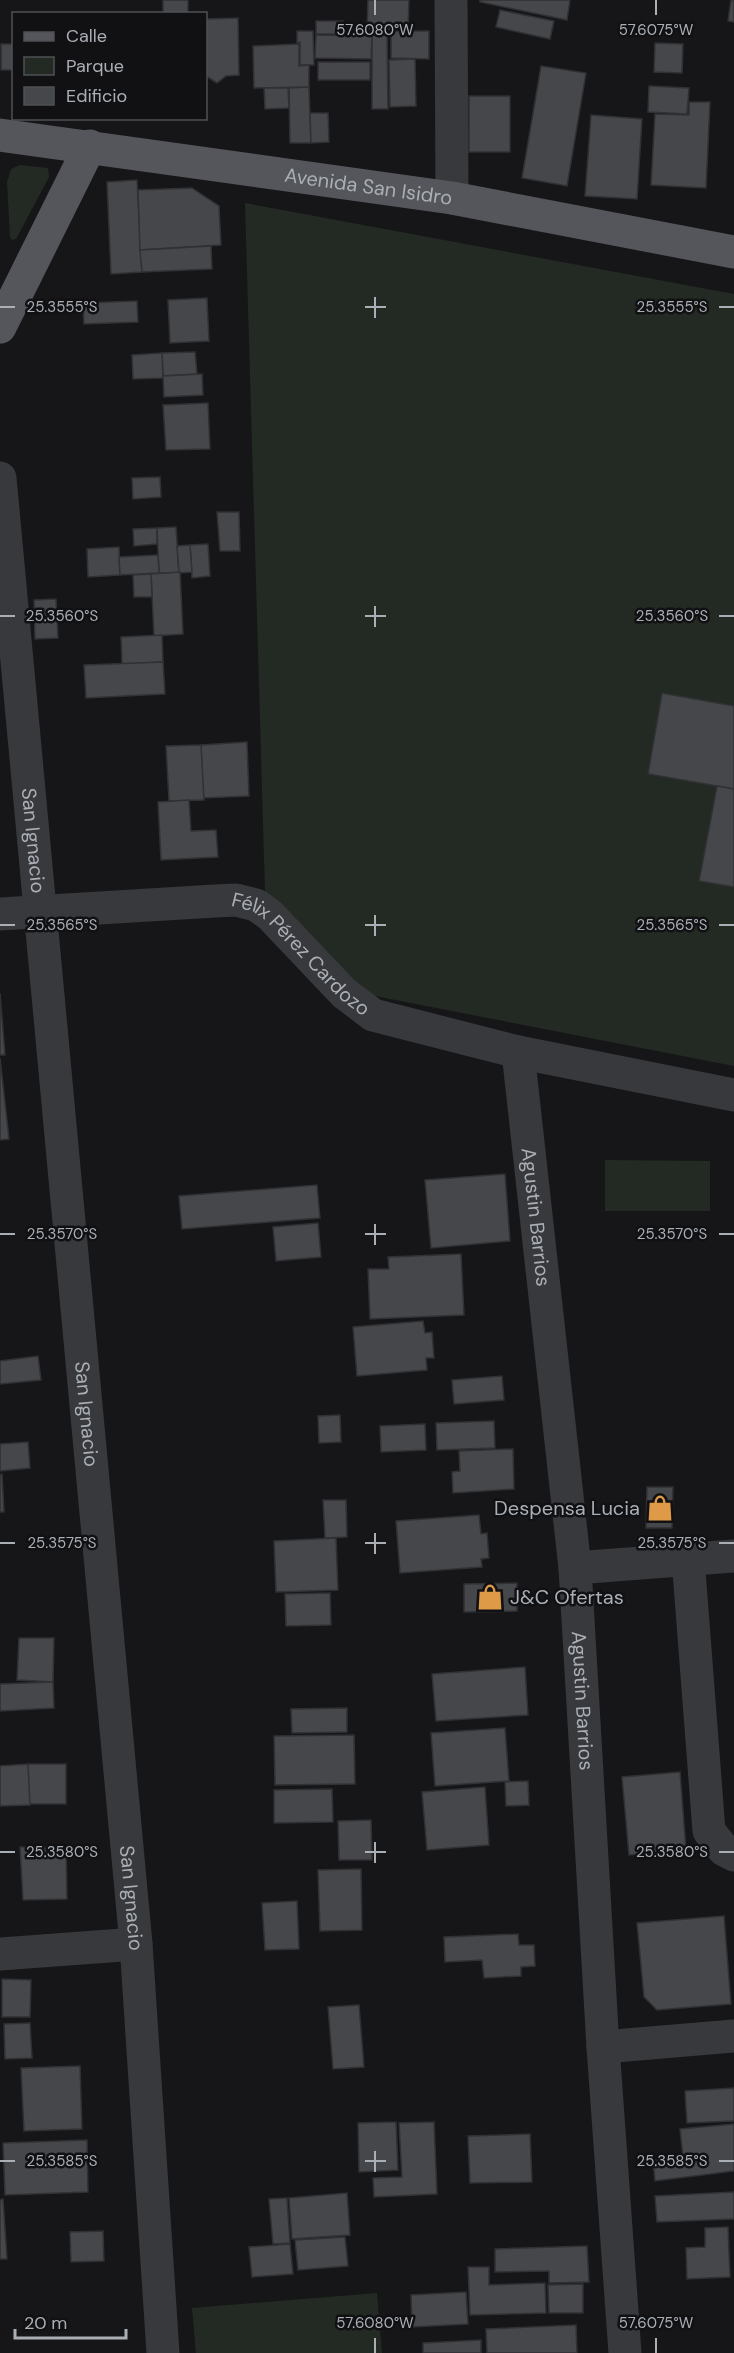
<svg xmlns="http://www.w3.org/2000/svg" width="734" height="2353" font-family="'DM Sans',sans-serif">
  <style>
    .green { fill: #232a23 }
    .building { fill: #45474a; stroke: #303134; stroke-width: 1.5 }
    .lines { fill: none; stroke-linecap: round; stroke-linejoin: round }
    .minor { stroke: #38393c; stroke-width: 33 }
    .major { stroke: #54565b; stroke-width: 33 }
    .ticks { fill: none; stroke: #aaafb6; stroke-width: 2 }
    .labels { text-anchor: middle; stroke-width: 5; stroke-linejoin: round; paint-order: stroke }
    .street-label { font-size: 20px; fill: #aaafb6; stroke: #111113 }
    .poi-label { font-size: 20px; fill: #aaafb6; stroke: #111113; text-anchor: end }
    .ticks-label { font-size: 15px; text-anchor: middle; fill: #aaafb6; stroke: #111113; stroke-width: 5; stroke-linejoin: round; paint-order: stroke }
  </style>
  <rect width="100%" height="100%" fill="#161618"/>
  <g class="green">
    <polygon points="20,165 48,168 49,177 16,239 12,240 10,237 7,182 11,169"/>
    <polygon points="245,203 734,294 734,1066 344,990 265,892"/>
    <polygon points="605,1160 710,1161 710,1211 605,1211"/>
    <polygon points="377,2293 382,2353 196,2353 192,2308"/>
  </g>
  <g class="building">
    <rect x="163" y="0" width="25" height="14"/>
    <polygon points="368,0 409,0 408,30 367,29"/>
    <polygon points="480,0 570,0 567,20 480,2"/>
    <polygon points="731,0 734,0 734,22 728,21"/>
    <polygon points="500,10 554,21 550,39 496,27"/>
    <polygon points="238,18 239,75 226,76 217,83 206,76 206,19"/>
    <rect x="316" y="21" width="27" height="13"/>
    <polygon points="297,31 313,31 314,65 300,65 300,42 297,43"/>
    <polygon points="391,31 429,31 429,59 391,58"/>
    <polygon points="372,34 387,34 388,109 372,109"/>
    <polygon points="316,35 372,36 371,59 315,58"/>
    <polygon points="655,43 683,44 682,73 654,72"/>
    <rect x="1" y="44" width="13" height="26"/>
    <polygon points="299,44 299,66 309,65 309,87 254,88 253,46"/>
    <polygon points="415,59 416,106 390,107 389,60"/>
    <rect x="318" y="62" width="52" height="18"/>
    <polygon points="541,66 586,73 567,186 522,178"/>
    <polygon points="649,86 689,88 687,114 648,112"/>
    <polygon points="309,87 311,143 290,143 289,88"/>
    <polygon points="264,88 288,88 289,108 265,109"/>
    <rect x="469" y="96" width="41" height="56"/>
    <polygon points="689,102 710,102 706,188 651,185 655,114 689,115"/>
    <polygon points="310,113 328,113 329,142 311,143"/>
    <polygon points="591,115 642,119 637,199 585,196"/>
    <polygon points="137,180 142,272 111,274 107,182"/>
    <polygon points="192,188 219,206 221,245 140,250 138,190"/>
    <polygon points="211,246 212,269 142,272 140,250"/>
    <polygon points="207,298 209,341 170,343 168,300"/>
    <polygon points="137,301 138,322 84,324 83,303"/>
    <polygon points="195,352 197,374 163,376 162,353"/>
    <polygon points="162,353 163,378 133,379 132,355"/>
    <polygon points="202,374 203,395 164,397 163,376"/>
    <polygon points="208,403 210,449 166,450 163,405"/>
    <polygon points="160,477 161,497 133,499 132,478"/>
    <polygon points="217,512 239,512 240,551 220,551"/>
    <polygon points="176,527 179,573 159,573 157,528"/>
    <polygon points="157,528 157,544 134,546 133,529"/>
    <polygon points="208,544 210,576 192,578 190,545"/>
    <polygon points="190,545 192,572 179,573 177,546"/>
    <polygon points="119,547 120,575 88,577 87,549"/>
    <polygon points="158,555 159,573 120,575 119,557"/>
    <polygon points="180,572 183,634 154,636 151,574"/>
    <polygon points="151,574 152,597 134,597 133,575"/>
    <polygon points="56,599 58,638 35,639 34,600"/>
    <polygon points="162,635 163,662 122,664 121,637"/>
    <polygon points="163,662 165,694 86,698 84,665"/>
    <polygon points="662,693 734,706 734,789 648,774"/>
    <polygon points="247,742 249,796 203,798 201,745"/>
    <polygon points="201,745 204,800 169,801 166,746"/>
    <polygon points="717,786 734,789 734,887 699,881"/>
    <polygon points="189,800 191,831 216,830 218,857 161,860 158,802"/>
    <polygon points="0,993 5,1055 0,1055"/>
    <polygon points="0,1058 9,1139 0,1140"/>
    <polygon points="505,1174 510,1241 431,1248 425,1180"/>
    <polygon points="317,1185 320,1218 182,1229 179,1196"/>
    <polygon points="318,1223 321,1257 276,1261 273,1227"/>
    <polygon points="461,1254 464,1315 370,1319 368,1269 389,1269 388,1257"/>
    <polygon points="423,1321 425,1333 432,1332 434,1358 426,1358 427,1370 357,1376 353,1327"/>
    <polygon points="38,1356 41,1380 0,1384 0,1361"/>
    <polygon points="502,1376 504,1400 454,1404 452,1380"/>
    <polygon points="340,1415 341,1442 319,1443 318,1416"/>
    <polygon points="494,1421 495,1448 437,1450 436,1423"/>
    <polygon points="425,1424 426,1450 381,1452 380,1426"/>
    <polygon points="28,1442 30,1468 0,1471 0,1444"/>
    <polygon points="513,1449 514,1489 453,1493 452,1472 460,1471 459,1451"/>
    <polygon points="2,1474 4,1512 0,1512 0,1475"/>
    <polygon points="647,1487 673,1487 672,1528 646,1528"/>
    <polygon points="323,1500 346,1500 347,1537 325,1538"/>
    <polygon points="479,1515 481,1534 487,1533 489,1558 481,1559 482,1567 400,1573 396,1521"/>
    <polygon points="336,1538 338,1590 276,1592 274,1541"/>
    <polygon points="517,1583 517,1611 464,1612 464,1584"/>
    <polygon points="330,1593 331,1625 286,1626 285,1594"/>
    <polygon points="19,1638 54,1638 53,1682 17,1680"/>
    <polygon points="525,1667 528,1715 436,1721 432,1674"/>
    <polygon points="53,1682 54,1708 0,1711 0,1684"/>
    <polygon points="347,1708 347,1732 292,1733 291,1709"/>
    <polygon points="505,1728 509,1781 435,1786 431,1733"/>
    <polygon points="354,1735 355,1784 275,1785 274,1736"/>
    <rect x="28" y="1764" width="38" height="40"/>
    <polygon points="28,1764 30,1805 0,1806 0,1766"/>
    <polygon points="680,1772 686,1850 629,1855 622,1777"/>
    <polygon points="528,1781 529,1805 506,1806 505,1782"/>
    <polygon points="485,1787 489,1845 427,1850 422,1792"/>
    <polygon points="332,1789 333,1822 274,1823 274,1790"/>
    <polygon points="371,1820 372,1860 339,1860 338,1821"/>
    <polygon points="20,1847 66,1847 67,1899 23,1900"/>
    <polygon points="361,1869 362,1930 320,1931 318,1870"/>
    <polygon points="297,1901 299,1949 265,1950 262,1903"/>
    <polygon points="724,1916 731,2004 657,2010 644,1997 637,1923"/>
    <polygon points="518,1934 519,1945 534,1945 535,1966 521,1967 521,1976 484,1978 482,1960 445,1962 444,1937"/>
    <polygon points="2,1979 31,1980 30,2017 2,2017"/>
    <polygon points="359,2005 364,2067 333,2069 328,2007"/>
    <polygon points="30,2023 32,2058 5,2059 4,2024"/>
    <polygon points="80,2066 82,2129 24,2131 21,2068"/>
    <polygon points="734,2088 734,2121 687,2123 685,2091"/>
    <polygon points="396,2122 398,2170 359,2172 358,2123"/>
    <polygon points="434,2122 437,2194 374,2197 373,2178 402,2177 399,2123"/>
    <polygon points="734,2124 734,2171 655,2181 653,2160 683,2157 680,2129"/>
    <polygon points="530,2134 532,2182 470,2183 468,2136"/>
    <polygon points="87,2140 88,2192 5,2195 3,2143"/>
    <polygon points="734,2192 734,2219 657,2222 655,2196"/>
    <polygon points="347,2193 350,2235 292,2239 289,2198"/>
    <polygon points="287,2198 290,2243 273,2244 269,2199"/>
    <polygon points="3,2199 7,2259 0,2259 0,2200"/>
    <polygon points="728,2227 730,2277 687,2279 686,2248 705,2247 705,2228"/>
    <polygon points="103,2231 104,2261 71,2262 70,2232"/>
    <polygon points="345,2237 348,2266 298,2270 295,2240"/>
    <polygon points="290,2244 293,2274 252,2277 249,2247"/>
    <polygon points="587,2246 589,2282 549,2283 549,2271 495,2272 495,2249"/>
    <polygon points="468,2267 489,2267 489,2285 545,2283 546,2313 470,2315"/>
    <polygon points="583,2284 583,2313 549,2313 548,2285"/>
    <polygon points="466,2292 468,2324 412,2327 411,2295"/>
    <polygon points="576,2325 577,2353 487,2353 486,2329"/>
    <polygon points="481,2340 481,2353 423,2353 423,2343"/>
  </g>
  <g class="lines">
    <g class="minor">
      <polyline points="451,0 452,198"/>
      <path id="s1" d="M 0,478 L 136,1944 L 163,2353"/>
      <path id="s2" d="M 0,914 L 215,901 L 236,900 L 256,905 L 270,915 L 344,993 L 373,1015 L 518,1052 L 734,1095"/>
      <path id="s3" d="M 518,1052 L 575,1568 L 603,2047 L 625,2353"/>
      <polyline points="688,1558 709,1831 724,1850 734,1855"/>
      <polyline points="575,1568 734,1556"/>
      <polyline points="0,1954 136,1944"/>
      <polyline points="603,2047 734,2036"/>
    </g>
    <g class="major">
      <path id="s4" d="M 0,135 L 452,198 L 734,252"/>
      <polyline points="0,327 90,146"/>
    </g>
  </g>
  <path class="ticks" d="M 375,0 L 375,15M 656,0 L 656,15M 375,297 L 375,318M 0,307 L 15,307M 365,307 L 386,307M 719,307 L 734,307M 375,606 L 375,627M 0,616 L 15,616M 365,616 L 386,616M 719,616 L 734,616M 375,915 L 375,936M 0,925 L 15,925M 365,925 L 386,925M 719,925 L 734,925M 375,1224 L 375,1245M 0,1234 L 15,1234M 365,1234 L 386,1234M 719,1234 L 734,1234M 375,1533 L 375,1554M 0,1543 L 15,1543M 365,1543 L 386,1543M 719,1543 L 734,1543M 375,1842 L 375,1863M 0,1852 L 15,1852M 365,1852 L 386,1852M 719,1852 L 734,1852M 375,2151 L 375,2172M 0,2161 L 15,2161M 365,2161 L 386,2161M 719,2161 L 734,2161M 375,2338 L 375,2353M 656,2338 L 656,2353"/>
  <defs>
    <g id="shop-bare" transform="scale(2.07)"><path d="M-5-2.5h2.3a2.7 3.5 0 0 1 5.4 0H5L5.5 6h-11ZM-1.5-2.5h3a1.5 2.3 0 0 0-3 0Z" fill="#df9a47" stroke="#111113" stroke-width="2.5" paint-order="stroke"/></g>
  </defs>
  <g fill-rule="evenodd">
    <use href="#shop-bare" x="660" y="1508"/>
    <use href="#shop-bare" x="490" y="1597"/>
  </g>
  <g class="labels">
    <g class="street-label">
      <text dy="7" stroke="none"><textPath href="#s4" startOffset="372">Avenida San Isidro</textPath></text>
      <text dy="7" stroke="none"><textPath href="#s1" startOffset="364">San Ignacio</textPath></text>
      <text dy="7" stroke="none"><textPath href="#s2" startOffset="322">Félix Pérez Cardozo</textPath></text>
      <text dy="7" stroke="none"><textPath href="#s3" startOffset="166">Agustin Barrios</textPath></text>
      <text dy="7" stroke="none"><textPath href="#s1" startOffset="940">San Ignacio</textPath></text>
      <text dy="7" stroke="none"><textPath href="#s3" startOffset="652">Agustin Barrios</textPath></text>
      <text dy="7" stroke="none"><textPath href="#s1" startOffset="1426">San Ignacio</textPath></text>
    </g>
    <g class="poi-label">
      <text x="640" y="1515">Despensa Lucia</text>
      <text x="510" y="1604" text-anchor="start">J&amp;C Ofertas</text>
    </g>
  </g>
  <g class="ticks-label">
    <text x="375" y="35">57.6080°W</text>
    <text x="656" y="35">57.6075°W</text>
    <text x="62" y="312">25.3555°S</text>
    <text x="672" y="312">25.3555°S</text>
    <text x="62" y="621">25.3560°S</text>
    <text x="672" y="621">25.3560°S</text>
    <text x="62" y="930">25.3565°S</text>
    <text x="672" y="930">25.3565°S</text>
    <text x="62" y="1239">25.3570°S</text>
    <text x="672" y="1239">25.3570°S</text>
    <text x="62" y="1548">25.3575°S</text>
    <text x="672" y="1548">25.3575°S</text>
    <text x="62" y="1857">25.3580°S</text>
    <text x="672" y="1857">25.3580°S</text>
    <text x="62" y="2166">25.3585°S</text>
    <text x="672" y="2166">25.3585°S</text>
    <text x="375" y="2328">57.6080°W</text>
    <text x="656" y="2328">57.6075°W</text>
  </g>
  <rect x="12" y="12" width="195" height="108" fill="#111113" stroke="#4e5054" stroke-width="1.5"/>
  <rect x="24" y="32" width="30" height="9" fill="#54565b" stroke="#4e5054" stroke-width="1.5"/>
  <text x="66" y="42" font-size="18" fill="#aaafb6">Calle</text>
  <rect x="24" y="57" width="30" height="18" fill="#232a23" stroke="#4e5054" stroke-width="1.5"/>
  <text x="66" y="72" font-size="18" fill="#aaafb6">Parque</text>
  <rect x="24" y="87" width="30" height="18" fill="#45474a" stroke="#4e5054" stroke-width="1.5"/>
  <text x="66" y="102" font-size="18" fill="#aaafb6">Edificio</text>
  <path d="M15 2329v9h111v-9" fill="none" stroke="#aaafb6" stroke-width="3"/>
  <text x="24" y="2329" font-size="18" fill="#aaafb6" stroke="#111113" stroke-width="4.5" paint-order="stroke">20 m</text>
</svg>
